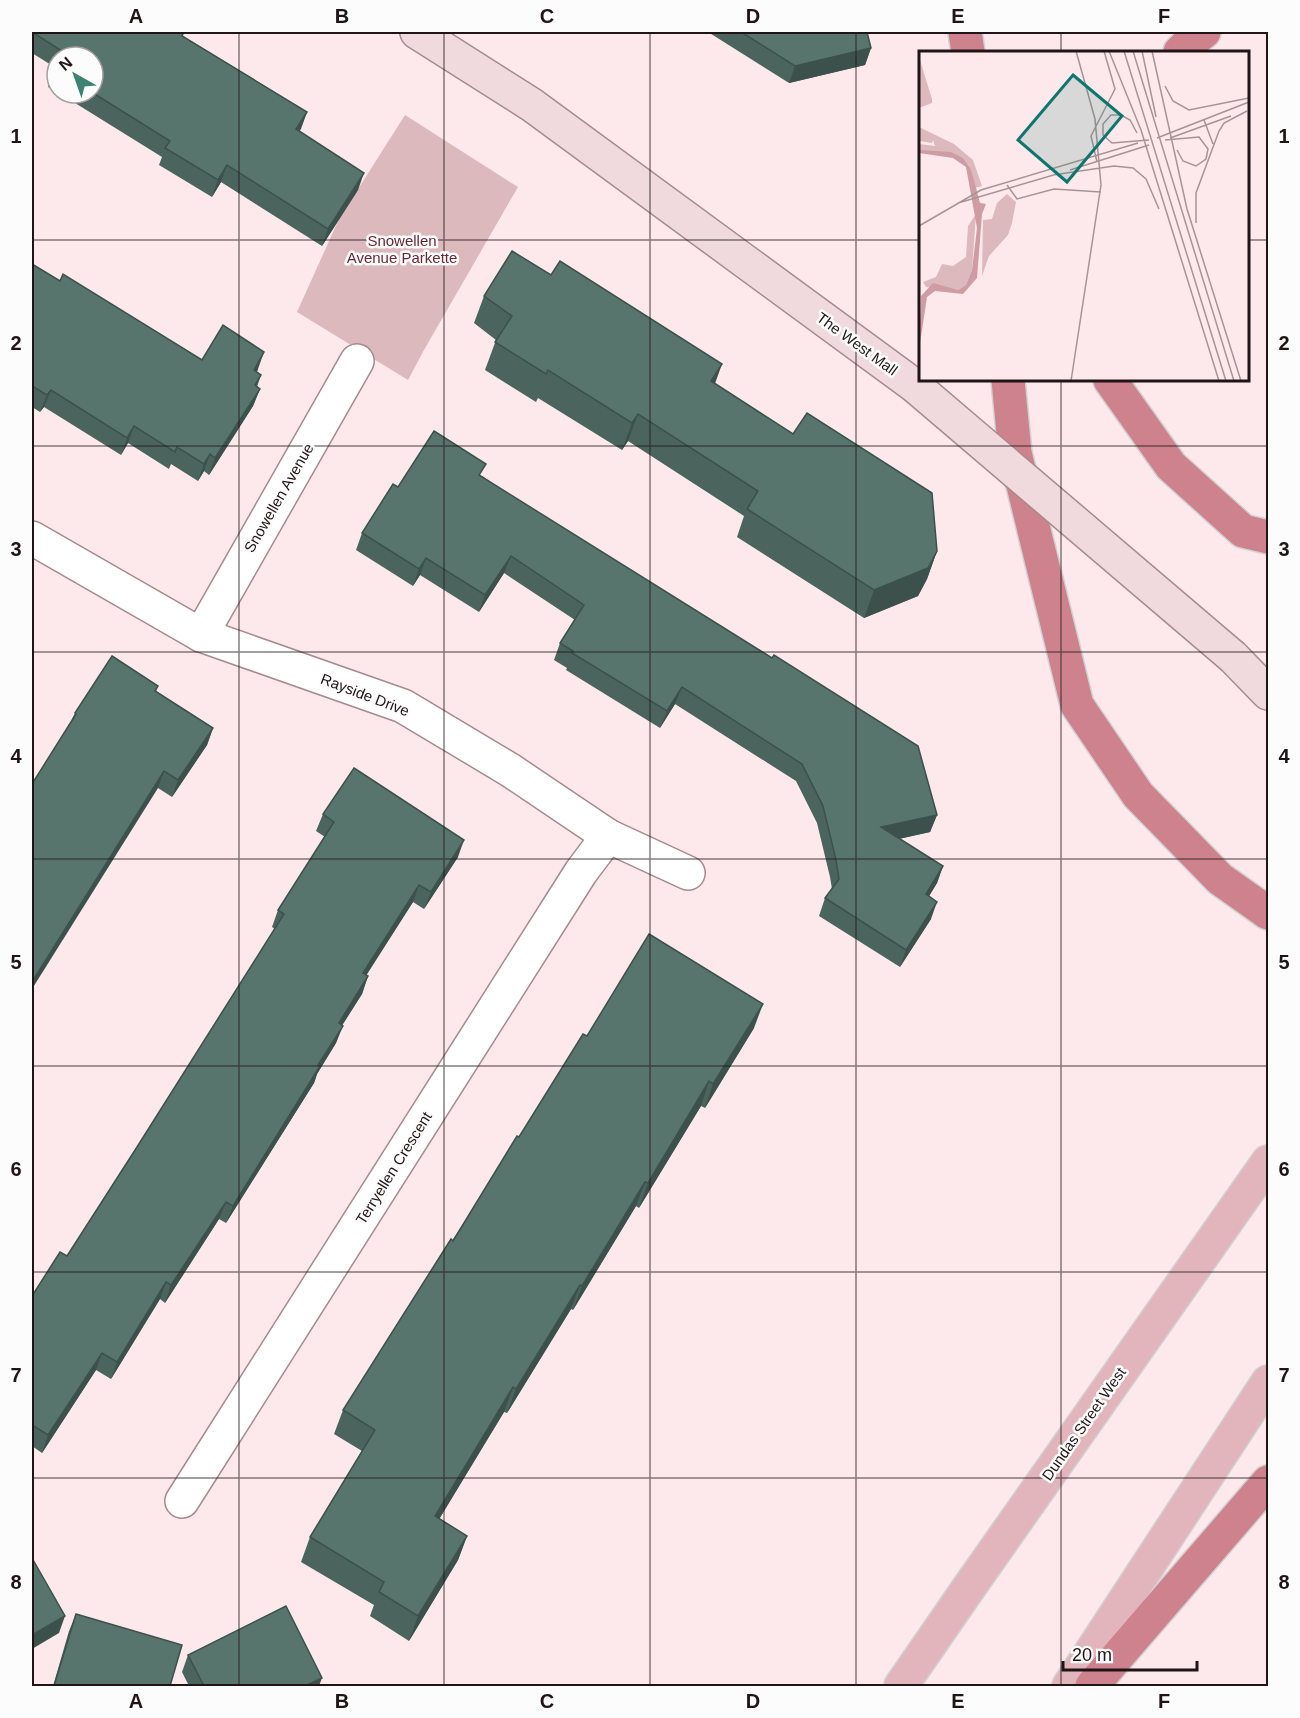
<svg xmlns="http://www.w3.org/2000/svg" width="1300" height="1718" font-family="Arial,sans-serif">
  <style>
    .green { fill: #dcb9bd }
    .lines { fill: none; stroke-linecap: round; stroke-linejoin: round }
    .street-casing { stroke: #a78a8d; stroke-width: 36 }
    .secondary-casing { stroke: #a78a8d; stroke-width: 36 }
    .primary-casing { stroke: #d2d0d0; stroke-width: 36 }
    .highway-casing { stroke: #d2d0d0; stroke-width: 36 }
    .street { stroke: #fff; stroke-width: 33 }
    .secondary { stroke: #f0dadd; stroke-width: 33 }
    .primary { stroke: #e2b4bb; stroke-width: 33 }
    .highway { stroke: #ce828d; stroke-width: 33 }
    .secondary-bridge-casing { stroke: #a78a8d; stroke-width: 36; stroke-linecap: butt }
    .secondary-bridge { stroke: #f0dadd; stroke-width: 33 }
    .wall { fill: #4b645e }
    .shaded-wall { fill: #3d514c }
    .building { fill: #57746d; stroke: #3d514c; stroke-width: 1.5 }
    .grid { fill: none; stroke: #201516; stroke-width: 1.5; stroke-opacity: 0.55 }
    .labels { text-anchor: middle; stroke-width: 5; stroke-linejoin: round; paint-order: stroke }
    .park-label { font-size: 15px; fill: #682936; stroke: #fcfcfc }
    .street-label { font-size: 15px; fill: #201516; stroke: #fcfcfc }
    .inset-road { fill: none; stroke: #a59496; stroke-width: 1.5 }
    .view { fill: #0f766e; fill-opacity: 0.15; stroke: #0f766e; stroke-width: 3 }
    .inset-edge { fill: none; stroke: #201516; stroke-width: 3 }
    .neatline { fill: none; stroke: #201516; stroke-width: 2 }
    .grid-label { font-size: 20px; text-anchor: middle; font-weight: bold; fill: #201516 }
  </style>
  <rect width="100%" height="100%" fill="#fde9eb"/>
  <polygon class="green" points="405,115 518,187 424,350 408,380 297,312 339,219"/>
  <g class="lines">
    <g class="street-casing">
      <g id="street">
        <polyline points="32,538 201,635 403,706 510,770 608,836 688,873"/>
        <polyline points="201,635 357,361"/>
        <polyline points="182,1501 581,872 608,836"/>
      </g>
    </g>
    <g class="secondary-casing">
      <g id="secondary">
        <polyline points="417,32 532,105 915,386"/>
        <polyline points="1233,657 1268,693"/>
      </g>
    </g>
    <g class="primary-casing">
      <g id="primary">
        <polyline points="901,1686 970,1586 1268,1162"/>
        <polyline points="1069,1686 1268,1382"/>
      </g>
    </g>
    <g class="highway-casing">
      <g id="highway">
        <polyline points="965,32 968,52"/>
        <polyline points="1180,52 1187,45 1204,32"/>
        <polyline points="1008,380 1015,453 1077,705 1138,795 1220,879 1268,913"/>
        <polyline points="1110,380 1171,466 1243,531 1268,537"/>
        <polyline points="1092,1686 1268,1482"/>
      </g>
    </g>
    <use href="#street" class="street"/>
    <use href="#secondary" class="secondary"/>
    <use href="#primary" class="primary"/>
    <use href="#highway" class="highway"/>
    <g class="secondary-bridge-casing">
      <polyline id="secondary-bridge" points="915,386 1233,657"/>
    </g>
    <use href="#secondary-bridge" class="secondary-bridge"/>
  </g>
  <g class="wall">
    <polygon points="32,32 183,36 307,112 299,132 358,190 322,246 221,182 212,197 159,165 162,157 59,93 93,93 93,57 57,57 57,92 48,87 56,68 32,53"/>
    <polygon points="708,32 867,32 871,48 865,65 789,83"/>
    <polygon points="32,264 60,281 202,360 258,369 257,372 261,375 257,387 260,389 253,406 209,475 204,471 198,481 171,464 169,469 128,443 121,455 44,407 40,412 32,407"/>
    <polygon points="484,296 715,384 937,551 927,579 918,596 864,618 737,537 744,516 628,441 622,450 538,398 536,402 485,370 496,340 474,323"/>
    <polygon points="482,476 937,815 930,832 899,839 943,866 937,883 929,896 931,919 900,967 819,916 825,898 832,889 830,877 817,823 796,781 675,704 660,728 566,670 567,668 554,660 560,643 575,620 504,573 479,612 420,575 413,586 356,550 362,533 398,487"/>
    <polygon points="158,686 156,691 213,728 207,745 172,797 158,788 72,719 75,713"/>
    <polygon points="323,814 458,857 424,909 413,902 366,975 368,976 362,994 342,1025 336,1043 317,1074 314,1083 226,1223 219,1219 165,1303 160,1299 111,1379 96,1370 42,1453 32,1446 32,1296 67,1256 137,1147 275,929 272,927 278,910 325,837 316,831"/>
    <polygon points="754,1028 705,1108 701,1106 639,1208 636,1206 573,1310 571,1309 507,1413 504,1412 439,1519 467,1536 458,1560 409,1641 370,1616 374,1605 301,1562 310,1537 362,1451 334,1434 343,1410 519,1137 587,1036"/>
    <polygon points="76,1614 170,1686 53,1686 69,1631"/>
    <polygon points="188,1655 319,1686 189,1686 182,1672"/>
  </g>
  <g class="shaded-wall">
    <polygon points="871,48 865,65 789,83 795,66"/>
    <polygon points="307,112 301,129 289,146 296,129"/>
    <polygon points="227,165 221,182 212,197 218,180"/>
    <polygon points="364,173 358,190 322,246 328,229"/>
    <polygon points="264,352 258,369 248,387 254,370"/>
    <polygon points="722,364 712,392 711,381"/>
    <polygon points="260,389 253,406 209,475 215,458"/>
    <polygon points="51,390 44,407 40,412 47,395"/>
    <polygon points="638,414 628,441 622,450 632,423"/>
    <polygon points="134,426 128,443 121,455 127,438"/>
    <polygon points="210,454 204,471 198,481 204,464"/>
    <polygon points="937,551 927,579 918,596 864,618 874,590"/>
    <polygon points="511,556 504,573 479,612 485,595"/>
    <polygon points="426,558 420,575 413,586 419,569"/>
    <polygon points="682,687 675,704 660,728 667,711"/>
    <polygon points="213,728 207,745 172,797 178,780"/>
    <polygon points="164,771 158,788 32,989 32,982"/>
    <polygon points="937,815 930,832 875,844 881,827"/>
    <polygon points="464,840 458,857 424,909 431,892"/>
    <polygon points="943,866 937,883 920,911 926,894"/>
    <polygon points="419,885 413,902 357,990 363,973"/>
    <polygon points="937,902 931,919 900,967 906,950"/>
    <polygon points="368,976 362,994 333,1040 339,1023"/>
    <polygon points="763,1004 754,1028 705,1108 713,1084"/>
    <polygon points="343,1026 336,1043 317,1074 314,1083 226,1223 233,1206"/>
    <polygon points="709,1081 701,1106 639,1208 648,1183"/>
    <polygon points="645,1182 636,1206 573,1310 582,1286"/>
    <polygon points="226,1202 219,1219 165,1303 171,1285"/>
    <polygon points="166,1282 160,1299 111,1379 117,1362"/>
    <polygon points="580,1285 571,1309 507,1413 516,1389"/>
    <polygon points="102,1353 96,1370 42,1453 48,1435"/>
    <polygon points="513,1387 504,1412 426,1541 435,1516"/>
    <polygon points="467,1536 458,1560 409,1641 418,1616"/>
    <polygon points="65,1616 59,1633 32,1649 32,1635"/>
    <polygon points="322,1678 319,1686 305,1686"/>
  </g>
  <g class="building">
    <polygon points="32,32 184,32 182,36 307,112 296,129 364,173 328,229 227,165 218,180 165,148 170,141 93,93 93,57 62,57 65,53"/>
    <polygon points="741,32 867,32 871,48 795,66"/>
    <polygon points="512,251 551,275 560,261 722,364 711,381 793,434 807,413 932,493 937,551 928,568 874,590 747,509 758,491 638,414 632,423 548,370 546,374 495,342 512,316 484,296"/>
    <polygon points="32,264 60,281 63,274 202,360 223,325 264,352 254,370 261,375 255,385 260,389 215,458 210,454 204,464 177,447 175,452 134,426 127,438 51,390 47,395 32,386"/>
    <polygon points="434,431 486,464 479,475 772,658 774,655 918,746 937,815 881,827 943,866 926,894 937,902 906,950 825,898 839,879 836,860 823,806 802,764 682,687 667,711 572,653 573,651 560,643 584,605 511,556 485,595 426,558 419,569 362,533 393,484 398,487"/>
    <polygon points="112,656 158,686 155,691 213,728 178,780 164,771 32,982 32,784 76,714 75,713"/>
    <polygon points="354,768 464,840 431,892 419,885 363,973 368,976 339,1023 343,1026 318,1065 320,1066 233,1206 226,1202 171,1285 166,1282 117,1362 102,1353 48,1435 32,1425 32,1296 60,1252 67,1256 137,1147 284,914 278,910 334,822 323,814"/>
    <polygon points="649,934 763,1004 713,1084 709,1081 648,1183 645,1182 582,1286 580,1285 516,1389 513,1387 435,1516 467,1536 418,1616 379,1592 384,1582 310,1537 375,1430 343,1410 451,1239 453,1241 517,1136 519,1137 583,1034 587,1036"/>
    <polygon points="32,1558 65,1616 32,1635"/>
    <polygon points="286,1606 322,1678 305,1686 204,1686 188,1655"/>
    <polygon points="76,1614 182,1645 170,1686 54,1686"/>
  </g>
  <path class="grid" d="M 239,32 L 239,1686M 444,32 L 444,1686M 650,32 L 650,1686M 856,32 L 856,1686M 1061,32 L 1061,52M 32,240 L 920,240M 1248,240 L 1268,240M 1061,380 L 1061,1686M 32,446 L 1268,446M 32,652 L 1268,652M 32,859 L 1268,859M 32,1066 L 1268,1066M 32,1272 L 1268,1272M 32,1478 L 1268,1478"/>
  <g class="labels">
    <g class="park-label">
      <text x="402" y="246">Snowellen<tspan x="402" dy="17">Avenue Parkette</tspan></text>
    </g>
    <g class="street-label">
      <text transform="translate(857 344) rotate(36)" y="5">The West Mall</text>
      <text transform="translate(279 498) rotate(-60)" y="5">Snowellen Avenue</text>
      <text transform="translate(365 695) rotate(21)" y="5">Rayside Drive</text>
      <text transform="translate(394 1168) rotate(-58)" y="5">Terryellen Crescent</text>
      <text transform="translate(1084 1424) rotate(-55)" y="5">Dundas Street West</text>
    </g>
  </g>
  <g transform="translate(919 51)">
    <rect width="330" height="330" fill="#fde9eb"/>
    <path d="M 0,6 L 13,48 L 13,52 L 0,57 ZM 0,76 L 35,93 L 54,109 L 63,135 L 56,137 L 52,118 L 44,107 L 0,99 L 0,93 L 16,95 L 14,89 L 13,92 L 1,90 ZM 88,143 L 97,151 L 93,172 L 89,184 L 70,205 L 63,225 L 64,169 L 73,168 L 78,152 ZM 57,163 L 53,219 L 47,234 L 39,239 L 7,236 L 4,231 L 17,226 L 23,213 L 34,215 L 47,206 L 49,175 Z" fill="#dcb9bd"/>
    <path d="M 0,99 L 32,101 L 44,107 L 52,118 L 61,152 L 67,153 L 63,163 L 58,227 L 44,243 L 16,240 L 8,246 L 0,299 L 2,245 L 14,232 L 39,239 L 47,234 L 53,219 L 58,177 L 47,116 L 34,107 L 0,102 Z" fill="#ce9ca2"/>
    <path class="inset-road" d="M 190,0 L 222,79 L 300,330M 205,0 L 307,330M 214,0 L 315,330M 223,0 L 237,66M 233,0 L 268,158 L 322,330M 246,35 L 254,50 L 270,59 L 330,47M 285,69 L 294,93M 218,82 L 211,69 L 202,64 L 192,64 L 184,73 L 184,84 L 193,92 L 230,89M 238,87 L 330,51M 251,87 L 312,65M 246,89 L 280,86 L 289,98 L 287,108 L 277,115 L 264,110 L 258,99M 178,111 L 172,85 L 196,38 L 185,0M 151,119 L 230,94M 134,124 L 195,115 L 214,117 L 227,128 L 240,158M 88,134 L 98,148 L 135,138 L 182,141M 39,152 L 138,123M 277,172 L 277,142 L 300,80 L 305,72 L 328,60M 0,175 L 62,139 L 219,92M 152,330 L 182,134 L 176,68 L 157,0"/>
    <path class="view" d="M 154,24 L 203,65 L 148,131 L 99,89 Z"/>
    <rect width="330" height="330" class="inset-edge"/>
  </g>
  <rect width="1300" height="1718" fill="none" stroke="#fcfcfc" stroke-width="66"/>
  <g transform="translate(75 75) rotate(320)"><circle r="28" fill="#fcfcfc" stroke="#a4a0a0" stroke-width="1.5"/>
  <path d="M0-4.5L10 22L0 15L-10 22Z" fill="#3e8274"/>
  <text y="-9" font-size="16" font-weight="bold" text-anchor="middle" fill="#201516">N</text>
  </g>
  <path d="M1063 1661v9h134v-9" fill="none" stroke="#201516" stroke-width="3"/>
  <text x="1072" y="1661" font-size="18" fill="#201516" stroke="#fcfcfc" stroke-width="4.5" paint-order="stroke">20 m</text>
  <rect x="33" y="33" width="1234" height="1652" class="neatline"/>
  <g class="grid-label">
    <text x="136" y="23">A</text>
    <text x="342" y="23">B</text>
    <text x="547" y="23">C</text>
    <text x="753" y="23">D</text>
    <text x="958" y="23">E</text>
    <text x="1164" y="23">F</text>
    <text x="16" y="143">1</text>
    <text x="1284" y="143">1</text>
    <text x="16" y="350">2</text>
    <text x="1284" y="350">2</text>
    <text x="16" y="556">3</text>
    <text x="1284" y="556">3</text>
    <text x="16" y="763">4</text>
    <text x="1284" y="763">4</text>
    <text x="16" y="969">5</text>
    <text x="1284" y="969">5</text>
    <text x="16" y="1176">6</text>
    <text x="1284" y="1176">6</text>
    <text x="16" y="1382">7</text>
    <text x="1284" y="1382">7</text>
    <text x="16" y="1589">8</text>
    <text x="1284" y="1589">8</text>
    <text x="136" y="1708">A</text>
    <text x="342" y="1708">B</text>
    <text x="547" y="1708">C</text>
    <text x="753" y="1708">D</text>
    <text x="958" y="1708">E</text>
    <text x="1164" y="1708">F</text>
  </g>
</svg>
